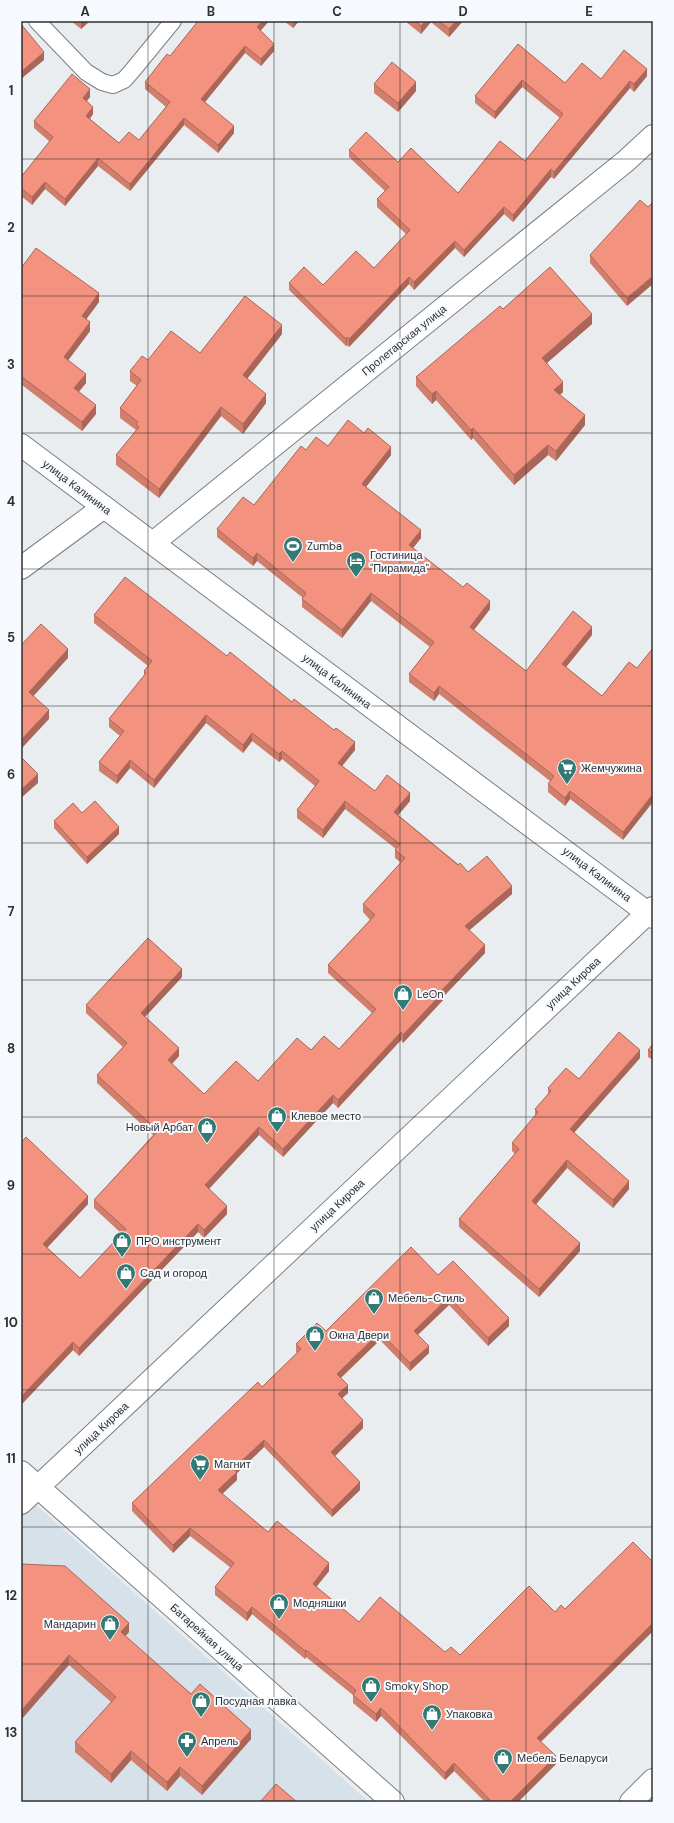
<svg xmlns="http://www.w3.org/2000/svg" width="674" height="1823" font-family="'DM Sans',sans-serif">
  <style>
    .built { fill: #d7e1ea }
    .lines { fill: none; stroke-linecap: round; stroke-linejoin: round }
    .service-casing { stroke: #7b7f82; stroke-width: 18 }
    .minor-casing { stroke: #7b7f82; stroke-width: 24 }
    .service { stroke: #fff; stroke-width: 16 }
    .minor { stroke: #fff; stroke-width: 22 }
    .wall { fill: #d17e6c }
    .shaded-wall { fill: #aa6658 }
    .building { fill: #f3927e; stroke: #aa6658 }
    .grid { fill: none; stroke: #2f3032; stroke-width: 1; stroke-opacity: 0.55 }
    .labels { text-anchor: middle; stroke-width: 4; stroke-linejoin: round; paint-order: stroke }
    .street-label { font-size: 11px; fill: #2f3032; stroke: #f6fafe }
    .poi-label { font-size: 11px; fill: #2f3032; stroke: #f6fafe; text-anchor: start }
    .neatline { fill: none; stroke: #2f3032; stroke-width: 1.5 }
    .grid-label { font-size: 13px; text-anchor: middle; font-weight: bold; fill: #2f3032 }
  </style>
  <rect width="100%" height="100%" fill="#e9edf0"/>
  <polygon class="built" points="35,1504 369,1802 21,1802 21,1517"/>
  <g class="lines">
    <g class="service-casing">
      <polyline id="service" points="37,21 86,72 102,82 113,85 124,80 132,71 173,21"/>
    </g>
    <g class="minor-casing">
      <g id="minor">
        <polyline points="21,445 653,917"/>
        <polyline points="153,543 626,161 653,136"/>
        <polyline points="21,568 104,507"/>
        <polyline points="21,1472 393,1802"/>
        <polyline points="21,1503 653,908"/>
        <polyline points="631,1802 653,1780"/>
      </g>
    </g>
    <use href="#service" class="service"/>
    <use href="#minor" class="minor"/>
  </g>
  <g class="wall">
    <polygon points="71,21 90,21 81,29"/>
    <polygon points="269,21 260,31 274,51 261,66 245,53 205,102 234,133 218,153 184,125 130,191 98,166 65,206 45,189 32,205 21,196 21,177 50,142 34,128 34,121 90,97 86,101 93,114 90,119 119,143 139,140 166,107 145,89 145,82 170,56"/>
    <polygon points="284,21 299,21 293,28"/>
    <polygon points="405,21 463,21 449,37 431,22 421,34"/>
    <polygon points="518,44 565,83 601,79 647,76 634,92 630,88 554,179 551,177 513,222 504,214 464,257 455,248 414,290 409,284 349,347 347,345 346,346 289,290 289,283 323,285 374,268 406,234 377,207 377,199 385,191 349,157 349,150 398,162 458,193 525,161 560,118 522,87 495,119 475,103 475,96"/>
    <polygon points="374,84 416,91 398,112 374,93"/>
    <polygon points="648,207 627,306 590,263 590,255"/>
    <polygon points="21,268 99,302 86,319 90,331 68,360 86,383 79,392 96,414 82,431 22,385 21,387"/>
    <polygon points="503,309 592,324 547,363 563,392 560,395 585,425 556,461 548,455 514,485 473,438 471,440 436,400 432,404 416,386 416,377"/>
    <polygon points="282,334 247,379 266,403 243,434 221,416 159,498 116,465 116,455 136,430 120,418 120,408 137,386 130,381 130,371 148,360 200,353"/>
    <polygon points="328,446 391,455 366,487 421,538 413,548 490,609 474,630 526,671 592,635 566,667 602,696 629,662 623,840 570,799 565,806 548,792 548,784 550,781 439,694 434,701 409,682 409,674 430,647 371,601 342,638 302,607 302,599 303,598 257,561 253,566 217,537 217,529 254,505 306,450"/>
    <polygon points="94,615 227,656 292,702 355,750 342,766 375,791 410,801 398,815 468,872 512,894 469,930 485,953 443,997 443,1000 403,1043 401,1040 338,1108 333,1103 283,1157 259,1135 209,1189 227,1214 204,1238 198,1232 79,1356 73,1350 21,1405 21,1143 88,1204 47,1248 80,1278 122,1234 94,1208 94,1200 153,1135 97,1083 97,1075 123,1047 86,1013 86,1005 182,977 145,1017 179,1056 172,1064 204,1094 258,1081 311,1050 339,1049 372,1013 328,973 328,965 370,920 363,912 363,904 401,863 395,858 395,850 396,849 345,809 323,838 297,818 297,810 315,786 282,759 279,762 252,741 243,753 206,723 154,788 130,768 117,784 99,771 99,762 120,736 109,727 109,719 144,676 144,671 148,666 94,623"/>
    <polygon points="82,813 119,834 87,864 54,828 54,821"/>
    <polygon points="653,1044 653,1060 648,1057 648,1050"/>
    <polygon points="640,1058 574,1133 629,1189 613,1208 567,1168 536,1204 580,1251 539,1297 459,1227 459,1219 515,1154 512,1151 512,1143 535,1116 535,1109 548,1094 548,1088"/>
    <polygon points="438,1275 509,1326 488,1346 449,1305 418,1335 429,1353 410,1371 380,1340 341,1378 348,1393 342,1398 363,1428 335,1456 360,1490 332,1517 264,1447 237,1473 237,1480 222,1494 268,1532 329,1571 316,1587 359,1622 445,1652 460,1655 555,1612 565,1609 653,1560 653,1631 541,1742 556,1764 518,1802 485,1802 454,1771 445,1780 381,1716 376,1722 353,1703 353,1695 306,1657 305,1659 252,1614 247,1621 215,1595 215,1587 231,1568 190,1536 173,1553 132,1511 132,1503 262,1387 297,1353 296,1352 296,1344 326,1331"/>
    <polygon points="21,1564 129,1632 125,1636 191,1694 251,1739 202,1795 180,1776 167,1791 131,1760 111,1783 75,1752 75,1742 111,1702 69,1665"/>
  </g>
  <g class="shaded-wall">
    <polygon points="81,21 90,21 81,29"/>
    <polygon points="262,21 269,21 257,35 257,27"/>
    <polygon points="293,21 299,21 293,28"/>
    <polygon points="426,21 431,21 431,22 421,34 421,26"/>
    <polygon points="456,21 463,21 449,37 449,29"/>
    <polygon points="274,44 274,51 261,66 261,59"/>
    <polygon points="245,46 245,53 201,107 201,99"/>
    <polygon points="44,52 44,60 21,79 21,72"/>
    <polygon points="647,69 647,76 634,92 634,84"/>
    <polygon points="522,80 522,87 495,119 495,112"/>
    <polygon points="630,81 630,88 554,179 554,172"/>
    <polygon points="416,82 416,91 398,112 398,103"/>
    <polygon points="90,89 90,97 83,106 83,98"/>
    <polygon points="93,107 93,114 86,123 86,116"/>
    <polygon points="184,118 184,125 130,191 130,184"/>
    <polygon points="234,126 234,133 218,153 218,145"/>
    <polygon points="98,158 98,166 65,206 65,199"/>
    <polygon points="551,169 551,177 513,222 513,215"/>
    <polygon points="45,182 45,189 32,205 32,197"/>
    <polygon points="504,207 504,214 464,257 464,250"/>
    <polygon points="455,241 455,248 414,290 414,282"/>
    <polygon points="653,276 653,284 627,306 627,298"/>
    <polygon points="409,277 409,284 349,347 349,339"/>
    <polygon points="99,293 99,302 82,325 82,316"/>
    <polygon points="592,314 592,324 542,367 542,358"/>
    <polygon points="90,322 90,331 64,366 64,357"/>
    <polygon points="282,325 282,334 243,384 243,375"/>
    <polygon points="347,337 347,345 346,346 346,339"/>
    <polygon points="86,374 86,383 74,397 74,388"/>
    <polygon points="22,377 22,385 21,387 21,378"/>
    <polygon points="563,382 563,392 554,400 554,390"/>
    <polygon points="436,391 436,400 432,404 432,394"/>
    <polygon points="266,394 266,403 243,434 243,424"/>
    <polygon points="96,405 96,414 82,431 82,422"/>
    <polygon points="221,407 221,416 159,498 159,489"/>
    <polygon points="585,415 585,425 556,461 556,451"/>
    <polygon points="473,428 473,438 471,440 471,430"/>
    <polygon points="548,445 548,455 514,485 514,475"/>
    <polygon points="391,447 391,455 362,492 362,484"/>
    <polygon points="421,530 421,538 409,553 409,545"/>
    <polygon points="257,553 257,561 253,566 253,558"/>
    <polygon points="371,593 371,601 342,638 342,630"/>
    <polygon points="490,601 490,609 470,635 470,627"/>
    <polygon points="592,627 592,635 562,672 562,664"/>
    <polygon points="68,649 68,658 29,701 29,692"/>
    <polygon points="439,686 439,694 434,701 434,693"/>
    <polygon points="49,710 49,719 21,749 21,740"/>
    <polygon points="206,715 206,723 154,788 154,780"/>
    <polygon points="252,733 252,741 243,753 243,745"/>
    <polygon points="355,742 355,750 338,771 338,763"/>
    <polygon points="282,751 282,759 279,762 279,754"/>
    <polygon points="130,760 130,768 117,784 117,776"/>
    <polygon points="38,774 38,783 21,798 21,790"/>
    <polygon points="570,791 570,799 565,806 565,798"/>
    <polygon points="410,793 410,801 394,820 394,812"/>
    <polygon points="653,794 653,802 623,840 623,832"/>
    <polygon points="345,801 345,809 323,838 323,830"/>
    <polygon points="119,827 119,834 87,864 87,857"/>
    <polygon points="512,886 512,894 465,934 465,926"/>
    <polygon points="485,945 485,953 443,997 443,1000 403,1043 403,1035 441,991"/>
    <polygon points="182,969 182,977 141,1021 141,1013"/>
    <polygon points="401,1032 401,1040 338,1108 338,1100"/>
    <polygon points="179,1048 179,1056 168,1068 168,1060"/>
    <polygon points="640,1050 640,1058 570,1137 570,1129"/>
    <polygon points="333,1095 333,1103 283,1157 283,1149"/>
    <polygon points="259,1127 259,1135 205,1193 205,1185"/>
    <polygon points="567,1160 567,1168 532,1209 532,1201"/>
    <polygon points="629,1181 629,1189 613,1208 613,1200"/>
    <polygon points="88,1196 88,1204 43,1252 43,1244"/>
    <polygon points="227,1206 227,1214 204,1238 204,1230"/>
    <polygon points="198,1224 198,1232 79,1356 79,1348"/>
    <polygon points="580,1243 580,1251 539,1297 539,1289"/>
    <polygon points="449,1297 449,1305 414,1338 414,1331"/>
    <polygon points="509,1318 509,1326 488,1346 488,1338"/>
    <polygon points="380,1332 380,1340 337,1381 337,1374"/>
    <polygon points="73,1342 73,1350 21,1405 21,1397"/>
    <polygon points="429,1346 429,1353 410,1371 410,1363"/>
    <polygon points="348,1385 348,1393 338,1402 338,1394"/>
    <polygon points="363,1420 363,1428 331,1460 331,1452"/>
    <polygon points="264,1440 264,1447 237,1473 237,1480 218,1498 218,1490 233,1469"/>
    <polygon points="360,1482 360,1490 332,1517 332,1510"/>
    <polygon points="190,1528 190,1536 173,1553 173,1545"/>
    <polygon points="329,1563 329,1571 313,1591 313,1584"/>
    <polygon points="252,1607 252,1614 247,1621 247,1613"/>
    <polygon points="129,1623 129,1632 121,1641 121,1632"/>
    <polygon points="653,1623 653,1631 537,1745 537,1738"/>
    <polygon points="306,1650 306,1657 305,1659 305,1651"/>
    <polygon points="69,1655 69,1665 21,1720 21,1711"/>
    <polygon points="381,1708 381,1716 376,1722 376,1714"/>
    <polygon points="251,1730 251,1739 202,1795 202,1786"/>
    <polygon points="131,1751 131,1760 111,1783 111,1774"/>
    <polygon points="556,1756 556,1764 518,1802 510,1802"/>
    <polygon points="454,1763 454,1771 445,1780 445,1773"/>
    <polygon points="180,1767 180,1776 167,1791 167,1782"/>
  </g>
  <g class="building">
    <polygon points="198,21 262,21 257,27 274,44 261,59 245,46 201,99 234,126 218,145 184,118 130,184 98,158 65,199 45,182 32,197 21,188 21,177 53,137 34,121 72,74 90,89 83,98 93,107 86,116 119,143 129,132 139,140 170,102 145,82 167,54 170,56"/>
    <polygon points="415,21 426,21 421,26"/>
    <polygon points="439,21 456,21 449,29"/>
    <polygon points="21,24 44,52 21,72"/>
    <polygon points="518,44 565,83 582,63 601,79 624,50 647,69 634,84 630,81 554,172 551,169 513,215 504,207 464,250 455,241 414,282 409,277 349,339 347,337 346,339 289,283 304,267 323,285 356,251 374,268 410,230 377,199 389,187 349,150 366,132 398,162 411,148 458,193 500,141 525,161 563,114 522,80 495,112 475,96"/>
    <polygon points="392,62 416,82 398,103 374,84"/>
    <polygon points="640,200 648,207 653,202 653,276 627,298 590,255"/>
    <polygon points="36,248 99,293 82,316 90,322 64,357 86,374 74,388 96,405 82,422 22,377 21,378 21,268"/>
    <polygon points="550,267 592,314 542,358 563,382 554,390 585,415 556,451 548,445 514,475 473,428 471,430 436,391 432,394 416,377 500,306 503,309"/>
    <polygon points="245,296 282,325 243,375 266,394 243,424 221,407 159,489 116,455 139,427 136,424 138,422 120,408 141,380 130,371 142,356 148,360 171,331 200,353"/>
    <polygon points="348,420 364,433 368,428 391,447 362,484 421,530 409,545 463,587 467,583 490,601 470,627 526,671 573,611 592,627 562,664 602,696 629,662 637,668 653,648 653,794 623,832 570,791 565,798 548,784 554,776 439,686 434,693 409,674 434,642 371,593 342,630 302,599 306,593 257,553 253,558 217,529 243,497 254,505 301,446 306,450 316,437 328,446"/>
    <polygon points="125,577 227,656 230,652 292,702 294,699 334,730 336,728 355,742 338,763 375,791 387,775 410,793 394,812 458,865 460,863 468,872 487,856 512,886 465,926 485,945 441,991 443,992 403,1035 401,1032 338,1100 333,1095 283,1149 259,1127 205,1185 227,1206 204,1230 198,1224 79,1348 73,1342 21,1397 21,1143 26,1137 88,1196 43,1244 80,1278 126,1229 94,1200 158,1131 97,1075 127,1043 86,1005 148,938 182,969 141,1013 179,1048 168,1060 204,1094 236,1061 258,1081 297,1038 311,1050 324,1036 339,1049 376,1009 328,965 375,915 363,904 405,858 395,850 400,844 345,801 323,830 297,810 319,781 282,751 279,754 252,733 243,745 206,715 154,780 130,760 117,776 99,762 124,731 109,719 146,673 144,671 152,661 94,615"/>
    <polygon points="41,624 68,649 29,692 49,710 21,740 21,645"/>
    <polygon points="21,757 38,774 21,790"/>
    <polygon points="95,801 119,827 87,857 54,821 73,803 82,813"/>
    <polygon points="619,1032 640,1050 570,1129 629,1181 613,1200 567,1160 532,1201 580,1243 539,1289 459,1219 519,1149 512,1143 538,1112 535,1109 551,1091 548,1088 566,1068 579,1079"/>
    <polygon points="653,1044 653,1053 648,1050"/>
    <polygon points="411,1247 438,1275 453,1261 509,1318 488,1338 449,1297 414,1331 429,1346 410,1363 380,1332 337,1374 348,1385 338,1394 363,1420 331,1452 360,1482 332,1510 264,1440 233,1469 237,1472 218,1490 268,1532 277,1521 329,1563 313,1584 359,1622 380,1597 445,1652 451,1647 460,1655 529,1586 555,1612 561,1605 565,1609 633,1542 652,1561 653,1560 653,1623 537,1738 556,1756 510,1802 492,1802 454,1763 445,1773 381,1708 376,1714 353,1695 356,1690 306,1650 305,1651 252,1607 247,1613 215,1587 234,1563 190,1528 173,1545 132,1503 258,1382 262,1387 301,1349 296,1344 317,1323 326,1331"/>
    <polygon points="21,1564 65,1566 129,1623 121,1632 191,1694 200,1684 251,1730 202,1786 180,1767 167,1782 131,1751 111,1774 75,1742 116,1697 69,1655 21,1711"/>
    <polygon points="276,1784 297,1802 260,1802"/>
  </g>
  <path class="grid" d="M 148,21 L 148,1802M 274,21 L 274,1802M 400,21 L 400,1802M 526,21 L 526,1802M 21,159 L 653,159M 21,296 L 653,296M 21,433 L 653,433M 21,569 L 653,569M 21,706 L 653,706M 21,843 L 653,843M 21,980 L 653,980M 21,1117 L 653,1117M 21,1254 L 653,1254M 21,1390 L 653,1390M 21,1527 L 653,1527M 21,1664 L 653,1664"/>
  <defs>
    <g id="stadium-pin" transform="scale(1)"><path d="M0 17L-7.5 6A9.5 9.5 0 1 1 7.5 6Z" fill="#337a74" stroke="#f6fafe"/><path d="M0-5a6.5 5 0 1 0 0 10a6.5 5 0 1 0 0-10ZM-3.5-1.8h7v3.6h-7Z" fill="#fff"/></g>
    <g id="hotel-pin" transform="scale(1)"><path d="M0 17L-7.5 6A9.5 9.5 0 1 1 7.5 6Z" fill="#337a74" stroke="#f6fafe"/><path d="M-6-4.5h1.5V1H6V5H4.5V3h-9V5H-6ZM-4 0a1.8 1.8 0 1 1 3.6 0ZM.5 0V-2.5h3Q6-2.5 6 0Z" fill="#fff"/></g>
    <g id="supermarket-pin" transform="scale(1)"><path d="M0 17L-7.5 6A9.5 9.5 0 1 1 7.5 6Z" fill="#337a74" stroke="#f6fafe"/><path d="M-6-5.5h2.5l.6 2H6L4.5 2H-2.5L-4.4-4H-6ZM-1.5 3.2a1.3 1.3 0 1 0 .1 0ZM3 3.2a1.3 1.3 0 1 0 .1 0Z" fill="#fff"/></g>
    <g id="shop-pin" transform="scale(1)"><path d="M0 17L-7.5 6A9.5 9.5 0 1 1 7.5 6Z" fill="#337a74" stroke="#f6fafe"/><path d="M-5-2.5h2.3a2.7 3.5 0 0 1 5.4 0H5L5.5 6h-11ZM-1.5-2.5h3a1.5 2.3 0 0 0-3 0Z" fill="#fff"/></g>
    <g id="pharmacy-pin" transform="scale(1)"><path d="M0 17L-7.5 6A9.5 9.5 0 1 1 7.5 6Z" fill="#337a74" stroke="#f6fafe"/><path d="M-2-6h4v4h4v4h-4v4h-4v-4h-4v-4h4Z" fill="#fff"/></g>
  </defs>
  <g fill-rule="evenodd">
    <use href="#stadium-pin" x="293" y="546"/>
    <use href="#hotel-pin" x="356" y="561"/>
    <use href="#supermarket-pin" x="567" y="768"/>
    <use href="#shop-pin" x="403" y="994"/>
    <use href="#shop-pin" x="277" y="1116"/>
    <use href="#shop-pin" x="207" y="1127"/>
    <use href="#shop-pin" x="122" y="1241"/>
    <use href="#shop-pin" x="126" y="1273"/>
    <use href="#shop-pin" x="374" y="1298"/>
    <use href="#shop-pin" x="315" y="1335"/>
    <use href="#supermarket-pin" x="200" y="1464"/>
    <use href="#shop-pin" x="279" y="1603"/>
    <use href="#shop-pin" x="110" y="1624"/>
    <use href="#shop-pin" x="371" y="1686"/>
    <use href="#shop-pin" x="201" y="1701"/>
    <use href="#shop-pin" x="432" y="1714"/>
    <use href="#pharmacy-pin" x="187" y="1741"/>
    <use href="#shop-pin" x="503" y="1758"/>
  </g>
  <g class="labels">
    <g class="street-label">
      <text transform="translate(404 340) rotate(-39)" y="4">Пролетарская улица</text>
      <text transform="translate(77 487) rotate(37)" y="4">улица Калинина</text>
      <text transform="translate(337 681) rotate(37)" y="4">улица Калинина</text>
      <text transform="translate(597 874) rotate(37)" y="4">улица Калинина</text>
      <text transform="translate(573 983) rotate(-43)" y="4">улица Кирова</text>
      <text transform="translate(337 1205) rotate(-43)" y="4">улица Кирова</text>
      <text transform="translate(101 1428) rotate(-43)" y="4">улица Кирова</text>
      <text transform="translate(207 1637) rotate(42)" y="4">Батарейная улица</text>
    </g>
    <g class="poi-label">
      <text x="307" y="550">Zumba</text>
      <text x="370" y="559">Гостиница<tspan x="370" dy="13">"Пирамида"</tspan></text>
      <text x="581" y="772">Жемчужина</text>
      <text x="417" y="998">LeOn</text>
      <text x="291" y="1120">Клевое место</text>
      <text x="193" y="1131" text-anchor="end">Новый Арбат</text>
      <text x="136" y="1245">ПРО инструмент</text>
      <text x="140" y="1277">Сад и огород</text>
      <text x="388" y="1302">Мебель-Стиль</text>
      <text x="329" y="1339">Окна Двери</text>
      <text x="214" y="1468">Магнит</text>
      <text x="293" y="1607">Модняшки</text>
      <text x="96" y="1628" text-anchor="end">Мандарин</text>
      <text x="385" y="1690">Smoky Shop</text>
      <text x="215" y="1705">Посудная лавка</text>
      <text x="446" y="1718">Упаковка</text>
      <text x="201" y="1745">Апрель</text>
      <text x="517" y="1762">Мебель Беларуси</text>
    </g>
  </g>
  <rect width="674" height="1823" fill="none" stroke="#f6fafe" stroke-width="44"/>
  <rect x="22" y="22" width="630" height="1779" class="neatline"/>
  <g class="grid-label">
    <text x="85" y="16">A</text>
    <text x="211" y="16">B</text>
    <text x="337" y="16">C</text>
    <text x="463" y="16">D</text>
    <text x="589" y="16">E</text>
    <text x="11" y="95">1</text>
    <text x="11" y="232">2</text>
    <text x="11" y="369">3</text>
    <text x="11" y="506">4</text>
    <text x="11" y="642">5</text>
    <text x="11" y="779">6</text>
    <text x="11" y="916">7</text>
    <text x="11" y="1053">8</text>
    <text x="11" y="1190">9</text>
    <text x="11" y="1327">10</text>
    <text x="11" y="1463">11</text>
    <text x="11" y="1600">12</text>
    <text x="11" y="1737">13</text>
  </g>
</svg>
